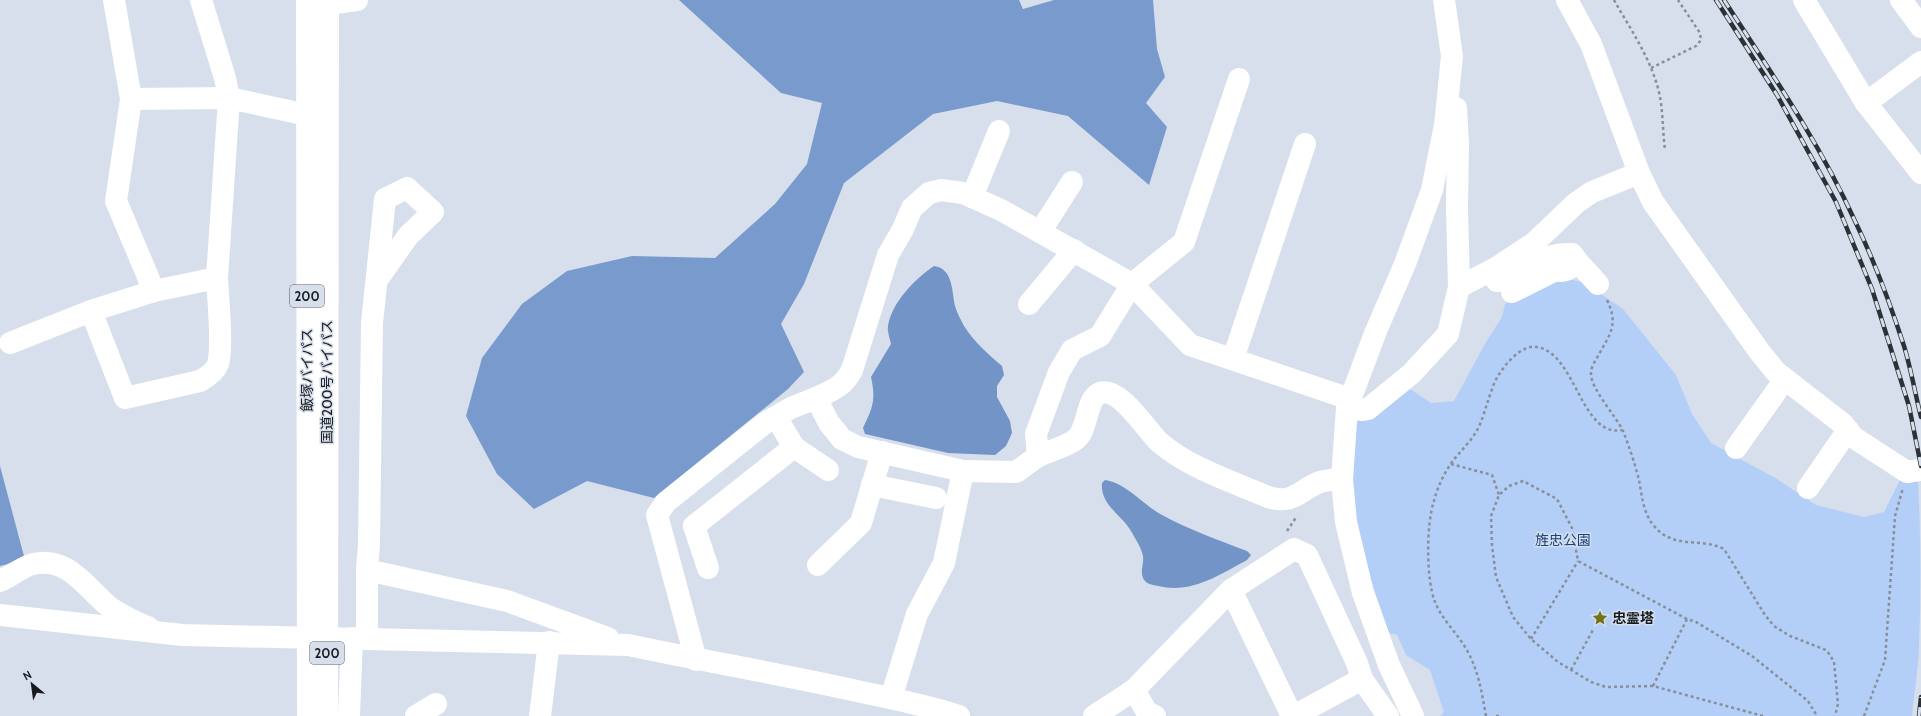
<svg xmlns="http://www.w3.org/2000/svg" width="1921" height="716" font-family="Cabin,'Noto Sans JP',sans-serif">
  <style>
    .green { fill: #b3cff8 }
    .forest { fill: #789acc }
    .water { fill: #7294c6 }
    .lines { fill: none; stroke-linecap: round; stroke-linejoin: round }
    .path { stroke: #898f98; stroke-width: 2.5; stroke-dasharray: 3 3; stroke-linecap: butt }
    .minor { stroke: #fff; stroke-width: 22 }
    .major { stroke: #fff; stroke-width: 22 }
    .highway { stroke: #fff; stroke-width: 22 }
    .rail-casing { stroke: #2d3136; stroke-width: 4.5 }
    .rail { stroke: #d6dfeb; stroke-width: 3; stroke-dasharray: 9; stroke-linecap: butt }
    .labels { text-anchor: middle; stroke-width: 3; stroke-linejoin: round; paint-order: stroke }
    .shield { fill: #d6dfeb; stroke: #50555c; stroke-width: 1 }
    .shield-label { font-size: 13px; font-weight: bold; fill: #171a1e }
    .street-label { font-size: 14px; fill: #171a1e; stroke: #d6dfeb }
    .park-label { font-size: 14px; fill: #16427f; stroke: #d6dfeb }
    .poi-label { font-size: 14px; font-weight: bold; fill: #171a1e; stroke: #d6dfeb; text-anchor: start }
  </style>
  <rect width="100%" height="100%" fill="#d6dfeb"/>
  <path class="green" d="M 1565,278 L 1585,283 L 1623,309 L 1676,375 L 1692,414 L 1711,443 L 1777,479 L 1816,505 L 1864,517 L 1884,512 L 1901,478 L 1918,481 C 1921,537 1921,593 1919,649 C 1918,671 1914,694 1912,716 L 1440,716 L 1444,712 L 1430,670 L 1406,655 L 1397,635 L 1389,633 L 1372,583 L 1352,513 L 1352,416 L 1375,414 L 1410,389 L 1431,403 L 1454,401 L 1486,342 L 1502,317 L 1505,304 L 1520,294 Z"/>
  <g class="forest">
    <polygon points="679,0 1019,0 1023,9 1054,0 1153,0 1157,49 1165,77 1146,103 1167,127 1149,185 1068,116 997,101 933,114 844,183 804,284 781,324 804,372 788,389 654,498 587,481 534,509 497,474 466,416 482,358 522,304 567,271 632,256 715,258 775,204 807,164 822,103 781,93"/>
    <polygon points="0,466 25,560 0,566"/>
  </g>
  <g class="water">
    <path d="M 934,266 C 953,268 952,292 955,306 C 957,313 961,320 964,326 C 974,342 988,354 1002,366 L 1004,375 L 997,386 L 997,397 L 1010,421 L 1012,433 L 1006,446 L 995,455 L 948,453 L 865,434 L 863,428 C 873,407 876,400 871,377 L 891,344 C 890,339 887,331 888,326 C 892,302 915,279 934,266 Z"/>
    <path d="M 1105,480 C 1128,484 1143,505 1162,515 C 1190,530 1218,540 1247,551 L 1251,555 L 1247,560 C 1219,575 1192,594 1158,586 C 1152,585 1146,584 1143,578 C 1140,571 1144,564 1143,556 C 1142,549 1135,538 1131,531 C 1122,515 1100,505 1102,483 Z"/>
  </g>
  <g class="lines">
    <g class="path">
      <path d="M 1614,0 C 1632,32 1656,66 1661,103 C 1663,119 1663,134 1665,150"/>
      <polyline points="1651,68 1696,46 1701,40 1700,33 1678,0"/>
      <path d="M 1607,300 C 1619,325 1610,334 1598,356 C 1595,361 1591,367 1591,373 C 1590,388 1616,416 1623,431 C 1629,446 1635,464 1639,480 C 1642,496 1643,513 1654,526 C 1674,550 1701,537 1724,549 L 1765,615 L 1774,626 L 1790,636 L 1826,650 L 1830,655 L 1834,662 L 1838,704 L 1835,716"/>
      <polyline points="1451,464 1492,475 1499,495"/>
      <polyline points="1287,531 1297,516"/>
      <polyline points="1531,639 1578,561"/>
      <polyline points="1571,670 1594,628"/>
      <polyline points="1653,686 1687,619"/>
      <path d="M 1486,716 C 1482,694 1479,673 1468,652 C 1459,635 1442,620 1435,602 C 1426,580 1426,524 1434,501 C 1437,488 1443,476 1450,465 C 1458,453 1469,444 1476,432 C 1481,424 1484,413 1487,404 C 1490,395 1493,384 1498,376 C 1505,364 1522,344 1537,347 C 1576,353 1581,438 1622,430"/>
      <polyline points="1496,716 1500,716"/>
      <polyline points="1763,716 1653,686 1606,687 1591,682 1558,662 1531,639 1513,617 1496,577 1492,545 1491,516 1499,495 1509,486 1523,481 1557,499 1572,528 1578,561 1687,619 1696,622 1752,656 1808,701 1817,716"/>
      <polyline points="1864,716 1885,660 1895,516 1903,488"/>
    </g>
    <g class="minor">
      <polyline points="114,0 131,99 116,201 154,291"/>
      <polyline points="1567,0 1591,44 1639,173 1653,202 1759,351 1776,372 1843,424 1853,437 1907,472 1921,470"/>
      <polyline points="1804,0 1866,103 1921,173"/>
      <polyline points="1901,0 1921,27"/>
      <polyline points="131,99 229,98 326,119"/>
      <polyline points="1866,103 1921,62"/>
      <polyline points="1456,108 1458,144 1457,209 1459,287"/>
      <polyline points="972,197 999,131"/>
      <polyline points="1040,232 1072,182"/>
      <polyline points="1577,261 1598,284"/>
      <polyline points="377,280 408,236 433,212 407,188 385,199 372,323 369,544 367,570 507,601 608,638"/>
      <path d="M 1497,281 C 1525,274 1540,252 1572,254 L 1577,261 C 1570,268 1566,273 1556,270 L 1512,292"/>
      <polyline points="1029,304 1074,250"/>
      <path d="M 91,311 L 125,398 L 200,381 C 207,377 215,372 218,364 C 223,347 218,298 217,278"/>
      <polyline points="10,343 91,311 154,291 217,278 229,98 225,78 201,0"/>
      <polyline points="1233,359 1305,144"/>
      <path d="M 816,398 C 833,390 843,387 852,370 L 888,255 L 903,229 L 912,208 L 929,193 L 941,190 L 963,193 L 1001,210 L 1132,284 L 1184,242 L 1239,79"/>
      <polyline points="1347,408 1363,410 1368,409 1411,374 1448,334 1459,287 1496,268 1534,243 1576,203 1592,192 1639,173"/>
      <polyline points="794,447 828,470"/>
      <polyline points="1736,448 1785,379"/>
      <path d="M 1038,456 C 1050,451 1065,447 1075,440 C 1089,430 1085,399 1100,393 C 1120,386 1147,431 1159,442 C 1189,468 1231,481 1268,497 C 1293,505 1298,491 1320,482 C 1326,480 1335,480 1342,479"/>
      <polyline points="872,485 936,498"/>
      <polyline points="1808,488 1848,430"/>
      <polyline points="818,565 861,523 882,452"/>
      <polyline points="708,568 694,526 794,447 776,417"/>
      <path d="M 0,581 C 11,576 22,567 33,564 C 67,556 85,586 107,605 C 115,612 137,623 148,627"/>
      <polyline points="1231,590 1292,716"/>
      <path d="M 0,615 L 182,635 L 628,645 C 704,661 781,674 857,691 C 891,698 926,705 959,716"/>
      <polyline points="367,638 367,570"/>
      <polyline points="696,660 657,515 666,502 765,423 791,408 816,398 829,423 842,439 858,447 963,471"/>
      <polyline points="1134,690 1147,712 1155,716"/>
      <polyline points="891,698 917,614 944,563 963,471 1016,472 1038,456 1036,434 1059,372 1072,350 1100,336 1132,284 1190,345 1350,399"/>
      <polyline points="349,716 352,638"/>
      <polyline points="416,716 436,704"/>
      <polyline points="540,716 549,642"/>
      <polyline points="1094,716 1134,690 1231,590 1294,549 1307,555 1357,663 1362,679 1388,716"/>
      <polyline points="1294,716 1362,679"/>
      <polyline points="1413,716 1389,665 1363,593 1346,522 1342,479 1347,408 1376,331 1405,264 1432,190 1445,125 1452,56 1444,0"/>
    </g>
    <polyline class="major" points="328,4 357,0"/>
    <g class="highway">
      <polyline points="307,0 308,716"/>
      <polyline points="327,716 328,0"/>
    </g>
    <g class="rail-casing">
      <g id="rail">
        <polyline points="1716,0 1777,95 1836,202 1872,289 1909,406 1921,466"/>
        <path d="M 1724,0 C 1770,71 1819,142 1854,219 C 1874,260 1890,303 1904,346 C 1911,369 1915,393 1921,417"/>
        <polyline points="1919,716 1921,697"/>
      </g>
    </g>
    <use href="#rail" class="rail"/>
  </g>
  <defs>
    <g id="sight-bare" transform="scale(1.2)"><path d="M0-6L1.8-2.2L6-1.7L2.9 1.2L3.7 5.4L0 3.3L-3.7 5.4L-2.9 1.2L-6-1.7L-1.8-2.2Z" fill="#72741a" stroke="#d6dfeb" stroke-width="2.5" paint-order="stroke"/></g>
  </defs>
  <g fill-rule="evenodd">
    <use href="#sight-bare" x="1600" y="618"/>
  </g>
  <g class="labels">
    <g class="shield">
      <rect x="290" y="285" width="34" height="22" rx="3"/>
      <rect x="310" y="642" width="34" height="22" rx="3"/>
    </g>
    <g class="shield-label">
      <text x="307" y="301">200</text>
      <text x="327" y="658">200</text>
    </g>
    <g class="street-label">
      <text transform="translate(307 370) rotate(-90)" y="5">飯塚バイパス</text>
      <text transform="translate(327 382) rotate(-90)" y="5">国道200号バイパス</text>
    </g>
    <g class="park-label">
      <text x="1563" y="545">旌忠公園</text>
    </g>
    <g class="poi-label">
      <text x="1612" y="623">忠霊塔</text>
    </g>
  </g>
  <g transform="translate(32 684) rotate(331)" stroke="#d6dfeb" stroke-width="3" paint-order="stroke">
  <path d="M0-3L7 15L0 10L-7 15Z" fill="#171a1e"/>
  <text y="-6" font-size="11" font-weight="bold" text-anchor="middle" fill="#171a1e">N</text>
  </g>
</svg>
